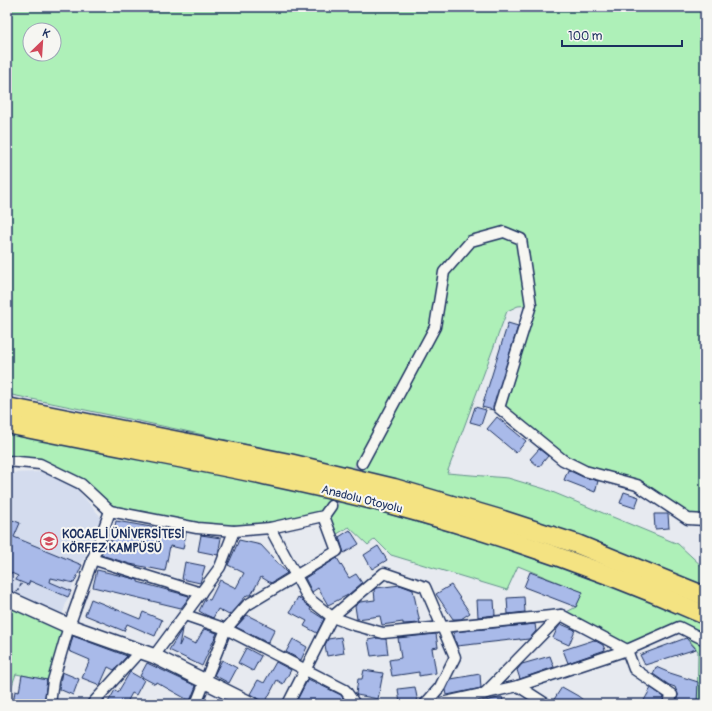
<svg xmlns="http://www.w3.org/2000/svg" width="712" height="711" font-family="Pangolin,sans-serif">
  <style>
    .built { fill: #d4dcee }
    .green { fill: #aef0b8; stroke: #64908b; fill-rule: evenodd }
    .building { fill: #a9bae9; stroke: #1b2f5e }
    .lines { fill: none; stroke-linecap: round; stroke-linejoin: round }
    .minor-tunnel { stroke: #bec5d3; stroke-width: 10; stroke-dasharray: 10 5; stroke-linecap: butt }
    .minor-casing { stroke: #1b2f5e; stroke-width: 13 }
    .secondary-casing { stroke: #1b2f5e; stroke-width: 17 }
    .motorway-casing { stroke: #1b2f5e; stroke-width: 21 }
    .path { stroke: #1b2f5e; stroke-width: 1.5; stroke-dasharray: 3 3; stroke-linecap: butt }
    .minor { stroke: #f6f6f2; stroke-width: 10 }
    .secondary { stroke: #f6f6f2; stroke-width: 14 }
    .motorway { stroke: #f4e382; stroke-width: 18 }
    .labels { text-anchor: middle; stroke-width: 4; stroke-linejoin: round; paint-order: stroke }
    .street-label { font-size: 12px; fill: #1b2f5e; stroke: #f6f6f2 }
    .poi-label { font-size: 12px; font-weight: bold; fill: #1b2f5e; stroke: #f6f6f2; text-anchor: start }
  </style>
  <rect width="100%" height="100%" fill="#e7eaf0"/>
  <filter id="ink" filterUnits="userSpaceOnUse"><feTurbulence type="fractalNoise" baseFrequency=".025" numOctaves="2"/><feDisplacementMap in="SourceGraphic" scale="8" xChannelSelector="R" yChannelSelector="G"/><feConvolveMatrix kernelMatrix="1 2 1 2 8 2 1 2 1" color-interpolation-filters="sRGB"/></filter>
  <g filter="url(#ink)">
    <polygon class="built" points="42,472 75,487 101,517 68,597 60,622 7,598 7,473"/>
    <g class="green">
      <path d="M 7,7 L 705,7 L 705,520 L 688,519 L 637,485 L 585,471 L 499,408 L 530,305 L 518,306 L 507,311 L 447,473 L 508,478 L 545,489 L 678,544 L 705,569 L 705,586 C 639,559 572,531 504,511 C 341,462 174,428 7,394 ZM 30,30 L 54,30 L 54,54 L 30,54 Z"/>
      <polygon points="7,431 337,499 482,541 585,574 705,623 705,704 697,704 698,651 679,627 627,650 561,615 576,607 582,592 518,566 507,590 391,555 375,539 368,545 349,527 332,537 323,516 234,531 110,511 81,484 40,464 7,461"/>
      <polygon points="7,598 69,626 53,681 16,674 7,699"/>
    </g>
    <g class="building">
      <polygon points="508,323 518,326 493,410 482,407"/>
      <polygon points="475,407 486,410 481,425 470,422"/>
      <polygon points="497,417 526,441 516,453 487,429"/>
      <polygon points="539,449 548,456 539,467 530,459"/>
      <polygon points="568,470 583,477 598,481 595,492 564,480"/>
      <polygon points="624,492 639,497 635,508 620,503"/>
      <polygon points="654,514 668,514 669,528 655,529"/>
      <polygon points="7,518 20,523 14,537 82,565 74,583 51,578 50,582 71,591 68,597 30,581 28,585 16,580 18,576 7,571"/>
      <polygon points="116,521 186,533 183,549 170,546 165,571 130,564 101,555 107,540 112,541"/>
      <polygon points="350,530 359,544 344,553 339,537"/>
      <polygon points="201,535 221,538 218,555 198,551"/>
      <polygon points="239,540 261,545 287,573 271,583 261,577 251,595 247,595 229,615 218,609 213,618 206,615 199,611 205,599 210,600 220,580 236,588 244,573 228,565"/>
      <polygon points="378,546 387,560 372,569 364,555"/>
      <polygon points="337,558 349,578 356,574 362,583 348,595 328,605 318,588 312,592 305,578"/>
      <polygon points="185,562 205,566 200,583 182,579"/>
      <polygon points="97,570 131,578 138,580 138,582 189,596 188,599 181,608 93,587"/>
      <polygon points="530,572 583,592 576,607 524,587"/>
      <polygon points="400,585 413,590 420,623 403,624 403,622 382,625 380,616 357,619 355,606 360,602 375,600 374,590 376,588"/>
      <polygon points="451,585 470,613 461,619 453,619 436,594"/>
      <polygon points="298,597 311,608 310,610 324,619 317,633 304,626 307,621 290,612"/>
      <polygon points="524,597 525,612 508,614 507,598"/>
      <polygon points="91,599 140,619 143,612 162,620 155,636 127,624 124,631 85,615"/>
      <polygon points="477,600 494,600 495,615 478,617"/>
      <polygon points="247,615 275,629 268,643 236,627"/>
      <polygon points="535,624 536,631 529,639 520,640 520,639 457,646 453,632"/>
      <polygon points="561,624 575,630 569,645 553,638 557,629"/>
      <polygon points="182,629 179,646 183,638 195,644 196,643 204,629 217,633 202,666 169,650"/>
      <polygon points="436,634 438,647 432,648 436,673 419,676 419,672 392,676 389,660 401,658 398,638"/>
      <polygon points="73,636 127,656 114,670 108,667 100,685 82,678 90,660 69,651"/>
      <polygon points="341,637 344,653 327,656 325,645 328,639"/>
      <polygon points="378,638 386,639 388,654 371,656 368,640"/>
      <polygon points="686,638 696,649 645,665 640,655"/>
      <polygon points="293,639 307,647 301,660 286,652"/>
      <polygon points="594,640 603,645 605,650 568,663 563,650"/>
      <polygon points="246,648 261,656 253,671 238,663"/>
      <polygon points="550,656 554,667 520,679 517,670 522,664"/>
      <polygon points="222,660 237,668 229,683 214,675"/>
      <polygon points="276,662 291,670 283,684 277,680 265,703 250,694 258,680 264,683"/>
      <polygon points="147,663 196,686 190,701 156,682 155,684 140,676"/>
      <polygon points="656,667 670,673 698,682 697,704 675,704 678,695 675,687 669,685 653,674"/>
      <polygon points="364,670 383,673 378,699 357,695 356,694 358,679 362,679"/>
      <polygon points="62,672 79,679 73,695 59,689"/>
      <polygon points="130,672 144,680 136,695 132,693 126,704 107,704 115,690 118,692"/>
      <polygon points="480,674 481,688 447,695 446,690 451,679"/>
      <polygon points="22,675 47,680 44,704 13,703 15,691 19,692"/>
      <polygon points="308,679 341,695 343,698 339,704 295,704"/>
      <polygon points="415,687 418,703 400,704 398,689"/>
      <polygon points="562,687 578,696 588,704 557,704 553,701"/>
      <polygon points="651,688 664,697 662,704 642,704"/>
      <polygon points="502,697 504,704 483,704 482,702"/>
    </g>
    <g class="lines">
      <polyline class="minor-tunnel" points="331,506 362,463"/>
      <g class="minor-casing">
        <g id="minor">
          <polyline points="7,461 40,464 81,484 110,511"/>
          <polyline points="362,463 435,327 444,272 471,241 504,232 521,239 531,305 499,408 563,460 585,471 637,485 688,519 705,520"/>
          <polyline points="270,528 308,598 332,617 354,625 383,633 561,615 627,650 634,669 672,695 668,704"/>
          <polyline points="92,559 201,593"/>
          <polyline points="185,615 226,629 345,690 355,704"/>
          <polyline points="154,656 220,567 234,531"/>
          <polyline points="518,686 546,704"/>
          <polyline points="484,694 561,615"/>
          <polyline points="50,704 53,681 69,626 110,511 197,528 234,531 270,528 324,516 331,506"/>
          <polyline points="92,704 141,650"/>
          <polyline points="196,704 226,629 247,605 337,551 324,516"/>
          <polyline points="288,704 332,617 384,573 425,587 455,657 440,687 425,704"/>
          <polyline points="437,704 518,686 627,650 679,627 705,640"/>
        </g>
      </g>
      <g class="secondary-casing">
        <polyline id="secondary" points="7,598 69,626 154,656 251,704"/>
      </g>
      <g class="motorway-casing">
        <g id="motorway">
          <polyline points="7,407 289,463 394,488 503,520 577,544 705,596"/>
          <path d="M 7,424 C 134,451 263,471 389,504 C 497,533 603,570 705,615"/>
        </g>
      </g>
      <polyline class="path" points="17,592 22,583"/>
      <use href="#minor" class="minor"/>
      <use href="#secondary" class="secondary"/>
      <use href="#motorway" class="motorway"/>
    </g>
  </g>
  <defs>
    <g id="university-ring" transform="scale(0.9)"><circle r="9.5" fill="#f6f6f2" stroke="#d1495b" stroke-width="1.5"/><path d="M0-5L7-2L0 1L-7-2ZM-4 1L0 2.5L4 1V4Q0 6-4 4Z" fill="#d1495b"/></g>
  </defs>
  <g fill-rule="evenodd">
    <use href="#university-ring" x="49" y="541"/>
  </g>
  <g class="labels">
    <g class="street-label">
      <text transform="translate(362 499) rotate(14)" y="4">Anadolu Otoyolu</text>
    </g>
    <g class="poi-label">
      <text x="62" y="538">KOCAELİ ÜNİVERSİTESİ<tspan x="62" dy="14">KÖRFEZ KAMPÜSÜ</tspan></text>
    </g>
  </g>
  <rect width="712" height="711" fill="none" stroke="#f6f6f2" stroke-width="24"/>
  <rect x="12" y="12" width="688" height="687" fill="none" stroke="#1b2f5e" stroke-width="1.5" filter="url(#ink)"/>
  <g transform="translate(42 42) rotate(25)"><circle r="19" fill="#f6f6f2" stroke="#9ea6b7"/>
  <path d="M0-3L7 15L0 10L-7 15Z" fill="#d1495b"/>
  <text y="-6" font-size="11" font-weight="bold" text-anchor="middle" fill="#1b2f5e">K</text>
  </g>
  <path d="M562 40v6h120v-6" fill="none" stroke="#1b2f5e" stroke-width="2"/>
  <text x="568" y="40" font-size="12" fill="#1b2f5e" stroke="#f6f6f2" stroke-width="3" paint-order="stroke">100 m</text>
</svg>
